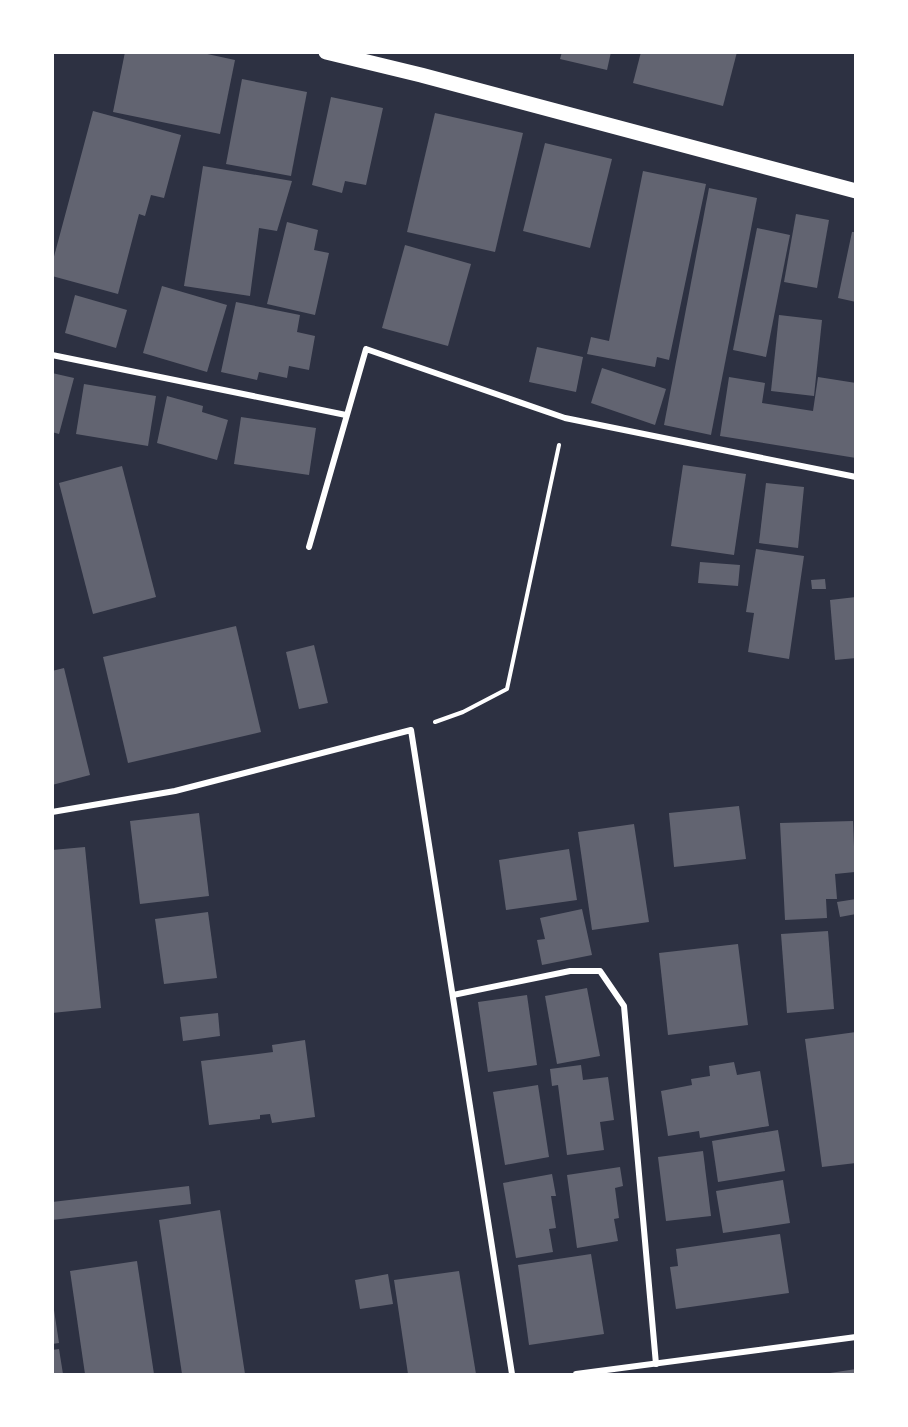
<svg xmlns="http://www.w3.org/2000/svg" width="908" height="1427" font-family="Quicksand,sans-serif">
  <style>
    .building { fill: #626471 }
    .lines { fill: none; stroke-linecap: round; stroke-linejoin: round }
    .path { stroke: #fff; stroke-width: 4 }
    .minor { stroke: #fff; stroke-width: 6 }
    .primary { stroke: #fff; stroke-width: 15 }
  </style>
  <rect width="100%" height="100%" fill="#2d3142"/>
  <g class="building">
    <polygon points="125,52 198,52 235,60 220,134 113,112"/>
    <polygon points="562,52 611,52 607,70 560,59"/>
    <polygon points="641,52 737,52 723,106 633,83"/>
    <polygon points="242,79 307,92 291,176 226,164"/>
    <polygon points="331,97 383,108 366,185 345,181 342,193 312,185"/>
    <polygon points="93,111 181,135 164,198 151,195 145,216 139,214 118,294 52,276 52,264"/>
    <polygon points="435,113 523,133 495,252 407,232"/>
    <polygon points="545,143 612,159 590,248 523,231"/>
    <polygon points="203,166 292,181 277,231 259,228 250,296 184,286"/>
    <polygon points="643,171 706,184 669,360 657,357 655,367 587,354 591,337 609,341"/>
    <polygon points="709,188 757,198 711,435 664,425"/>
    <polygon points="796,214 829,220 817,288 784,282"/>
    <polygon points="287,222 318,230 314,250 329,253 315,315 267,304"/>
    <polygon points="757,228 790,235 766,357 733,350"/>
    <polygon points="852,232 856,232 856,302 838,298"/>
    <polygon points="405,245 471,264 448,346 382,328"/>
    <polygon points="162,286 227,305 207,372 143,353"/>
    <polygon points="75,295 127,310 116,348 65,333"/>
    <polygon points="236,302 300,315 297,332 315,336 309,370 289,366 287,378 259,372 257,380 221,372"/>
    <polygon points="779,315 822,320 814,396 771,391"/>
    <polygon points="537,347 583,357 576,392 529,382"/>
    <polygon points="602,368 666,389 655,425 591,403"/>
    <polygon points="52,373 74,378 59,434 52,432"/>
    <polygon points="729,377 765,383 762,403 813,411 818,377 856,383 856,458 720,436"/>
    <polygon points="84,384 156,396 148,446 76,434"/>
    <polygon points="167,396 203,406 202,412 228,420 217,460 157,443"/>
    <polygon points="241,417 316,428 309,475 234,464"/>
    <polygon points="683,465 746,474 734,555 671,546"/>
    <polygon points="122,466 156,597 93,614 59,483"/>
    <polygon points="766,483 804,487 798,548 759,543"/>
    <polygon points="756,549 804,556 789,659 748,652 754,613 746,612"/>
    <polygon points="700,562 740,565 738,586 698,583"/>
    <polygon points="825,579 826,589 812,589 811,580"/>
    <polygon points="856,597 856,658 835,660 830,600"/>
    <polygon points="236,626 261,732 128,763 103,657"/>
    <polygon points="314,645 328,703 299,709 286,652"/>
    <polygon points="64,668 90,775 52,785 52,671"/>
    <polygon points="739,806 746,859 674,867 669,813"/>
    <polygon points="199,813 209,896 140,904 130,821"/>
    <polygon points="853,821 855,872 835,874 837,899 826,899 827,918 785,920 780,823"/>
    <polygon points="634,824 649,922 592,930 578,832"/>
    <polygon points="85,847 101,1008 52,1013 52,850"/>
    <polygon points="569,849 577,900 506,910 499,860"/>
    <polygon points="856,899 856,914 840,917 837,902"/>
    <polygon points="582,909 592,955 542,965 537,940 545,939 540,918"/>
    <polygon points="208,912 217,978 164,984 155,919"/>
    <polygon points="828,931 834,1009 787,1013 781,934"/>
    <polygon points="738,944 748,1025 668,1035 659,953"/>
    <polygon points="587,988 600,1056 557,1064 545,996"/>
    <polygon points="527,995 537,1065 488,1072 478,1002"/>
    <polygon points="218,1013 220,1036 183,1041 180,1017"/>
    <polygon points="856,1032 856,1163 822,1167 805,1039"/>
    <polygon points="305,1040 315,1117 272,1123 270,1114 260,1115 260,1119 209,1125 201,1061 273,1052 272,1045"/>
    <polygon points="734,1062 737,1075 760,1071 769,1126 700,1138 699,1131 668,1136 661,1091 692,1085 691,1079 710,1076 709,1066"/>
    <polygon points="581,1065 583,1080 608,1077 614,1120 600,1122 604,1150 567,1155 558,1085 552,1086 550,1069"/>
    <polygon points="538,1085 549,1157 505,1165 493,1092"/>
    <polygon points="778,1130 785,1171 718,1182 712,1141"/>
    <polygon points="703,1151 711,1216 666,1221 658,1157"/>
    <polygon points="620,1167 623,1186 615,1188 619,1218 614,1219 618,1241 577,1248 567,1175"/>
    <polygon points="552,1174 556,1196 551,1196 556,1228 549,1229 553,1252 516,1258 503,1183"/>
    <polygon points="783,1180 790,1223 723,1233 716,1191"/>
    <polygon points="189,1186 191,1204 52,1220 52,1202"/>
    <polygon points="220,1210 245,1374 182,1374 159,1220"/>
    <polygon points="780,1234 789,1293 676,1309 670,1267 678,1266 676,1249"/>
    <polygon points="591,1254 604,1334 529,1345 518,1265"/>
    <polygon points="137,1261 154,1374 85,1374 70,1271"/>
    <polygon points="459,1271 476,1374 408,1374 394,1280"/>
    <polygon points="388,1274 393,1304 360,1309 355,1280"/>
    <polygon points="52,1310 54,1310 59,1343 52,1344"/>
    <polygon points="59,1349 63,1374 52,1374 52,1350"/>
    <polygon points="856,1369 856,1374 830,1374 830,1373"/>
  </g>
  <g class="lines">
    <polyline class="path" points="435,722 463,712 507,689 559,445"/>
    <g class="minor">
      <polyline points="52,355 346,415"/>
      <polyline points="309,547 366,349 565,418 856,477"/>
      <polyline points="52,812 175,791 411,730 512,1374"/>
      <polyline points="453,995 570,971 600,971 624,1006 656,1364"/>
      <polyline points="576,1374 856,1337"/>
    </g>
    <polyline class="primary" points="326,52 421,75 856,191"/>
  </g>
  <rect width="908" height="1427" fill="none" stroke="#ffffff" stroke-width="108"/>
</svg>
